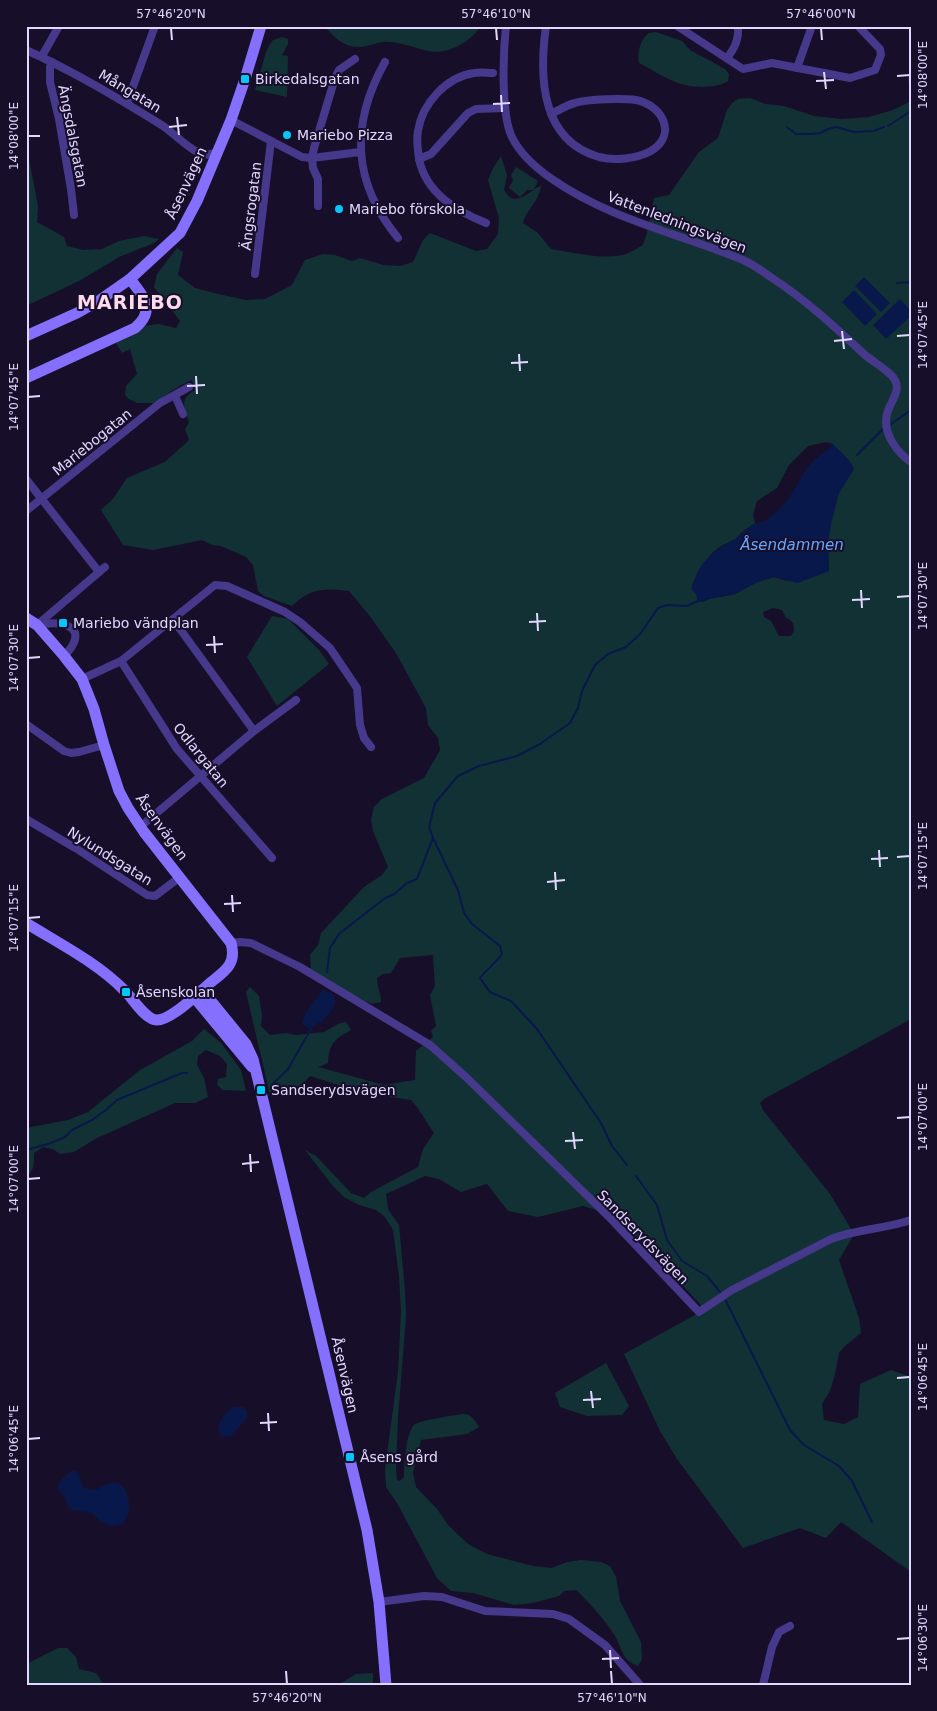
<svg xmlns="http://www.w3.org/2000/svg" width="937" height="1711" font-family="'DejaVu Sans',sans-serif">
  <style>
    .green { fill: #123134; fill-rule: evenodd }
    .water { fill: #08184a }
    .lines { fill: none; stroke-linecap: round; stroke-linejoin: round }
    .stream { stroke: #08184a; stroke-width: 2 }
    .street { stroke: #46388b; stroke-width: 8 }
    .secondary { stroke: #856fff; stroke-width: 11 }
    .ticks { fill: none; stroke: #e2d8ff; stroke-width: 2 }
    .poi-dot { fill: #04c6ff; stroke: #170f2a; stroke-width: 2 }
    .labels { text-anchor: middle; stroke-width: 4; stroke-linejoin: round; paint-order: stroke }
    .poi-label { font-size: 14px; fill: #e2d8ff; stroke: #170f2a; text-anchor: start }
    .street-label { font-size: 14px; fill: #e2d8ff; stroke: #170f2a }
    .water-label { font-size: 15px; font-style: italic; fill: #66a5ff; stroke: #170f2a }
    .district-label { font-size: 19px; font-weight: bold; letter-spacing: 1px; fill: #ffdaed; stroke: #170f2a }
    .neatline { fill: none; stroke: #e2d8ff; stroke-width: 2 }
    .ticks-label { font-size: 12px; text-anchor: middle; fill: #e2d8ff }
  </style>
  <rect width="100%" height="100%" fill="#170f2a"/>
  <g class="green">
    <path d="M 324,26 L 481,26 C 470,42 449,55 428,51 C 415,48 403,43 390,42 C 383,41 378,43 371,45 C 348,51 339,42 324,26 Z"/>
    <path d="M 656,32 L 682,41 L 690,50 L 725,69 L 729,74 L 728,81 C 713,90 687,88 671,80 C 660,76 650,68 639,63 C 637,52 640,40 649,33 Z"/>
    <polygon points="282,37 288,39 288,44 282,55 288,56 287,97 255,90 267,49 273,40"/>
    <path d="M 911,71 L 911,1019 L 764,1099 L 760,1103 L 763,1110 L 830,1194 L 853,1232 L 852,1238 L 839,1260 L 859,1318 L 861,1333 L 845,1346 L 839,1353 L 835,1374 L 830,1391 L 822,1404 L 824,1420 L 844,1424 L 858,1417 L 860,1384 L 891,1370 L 911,1377 L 911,1572 L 841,1522 L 826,1538 L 800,1528 L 743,1548 L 677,1459 L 660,1431 L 624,1354 L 695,1315 L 701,1305 L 617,1216 L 583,1206 L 538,1217 L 508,1211 L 487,1184 L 461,1192 L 439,1179 L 425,1176 L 386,1194 L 388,1209 L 399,1225 L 405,1291 L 406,1317 L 398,1417 L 396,1468 L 397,1480 L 400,1481 L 404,1477 C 404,1465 406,1431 415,1424 C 419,1421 459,1414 465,1414 C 472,1415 475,1421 479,1427 L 467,1434 L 421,1440 L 413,1473 L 416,1487 L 437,1509 L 448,1525 L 468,1544 L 487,1554 L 533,1566 L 552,1568 L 567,1562 L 581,1560 L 601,1562 L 610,1566 L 616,1577 L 620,1601 L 641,1642 L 642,1659 L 638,1666 C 621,1660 623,1650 615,1636 C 606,1621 589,1602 576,1590 L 564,1591 L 559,1596 L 533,1603 L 514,1605 L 473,1593 L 451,1591 L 437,1578 L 397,1503 L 386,1487 L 385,1469 L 398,1372 L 401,1311 L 399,1276 L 393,1230 L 385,1217 L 376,1210 L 359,1205 L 344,1197 L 332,1185 L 305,1150 L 316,1156 L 351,1193 L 364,1198 L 371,1192 L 418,1167 L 423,1149 L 434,1133 L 417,1107 L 411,1100 L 364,1093 L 310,1076 C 297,1090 289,1092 270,1095 L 246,992 L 250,987 L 259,996 L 262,1016 L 261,1026 L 270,1035 L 286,1033 L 296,1035 L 324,1032 L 338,1024 L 346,1022 L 351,1030 C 334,1039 329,1044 328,1063 L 318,1067 L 384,1085 L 415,1080 L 416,1051 L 433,1037 L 431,1031 L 436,1026 L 430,995 L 435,986 L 433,955 L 400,958 L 391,973 L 383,974 L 377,978 C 377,987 381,993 381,1002 L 372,1004 L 327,983 L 311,971 L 310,955 L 318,945 L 321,933 L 364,887 L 382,875 L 388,867 L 373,831 L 371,819 L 374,807 L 382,799 L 424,778 L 440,750 L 438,738 L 428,725 L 426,708 L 396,653 L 369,615 L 349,591 C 325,588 310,588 292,606 L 264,596 L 258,591 L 253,565 L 246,557 L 221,546 L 212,545 L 202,540 L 153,550 L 123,545 L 101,510 L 113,499 L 127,478 L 165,462 L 189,440 L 185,429 L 189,422 C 184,407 179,399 195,390 L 192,380 L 181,385 L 153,403 L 137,403 L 129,399 L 125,395 L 126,386 L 137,374 L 130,349 L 122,353 L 116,343 L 142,326 L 159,324 L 176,328 L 180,321 L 154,287 L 157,274 L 177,248 L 183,252 L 178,275 L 195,288 L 218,294 L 246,300 L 265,299 L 292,285 L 305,260 L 323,254 L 335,255 L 352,261 L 360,258 L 383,265 L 400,266 L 413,262 L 423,240 L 430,233 L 476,251 L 487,249 L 498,234 L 499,218 L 488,180 L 493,168 L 501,156 L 507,175 L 504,190 C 514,206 521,197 534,190 L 527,190 L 520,197 L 509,188 L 513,180 L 511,175 L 516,167 L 538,181 L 534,189 L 541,186 C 539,202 527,208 523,223 L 537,232 L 551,249 C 573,252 600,260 622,255 C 629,254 637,248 643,245 C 649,230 650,214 654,198 L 669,195 L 699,152 L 718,138 L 727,110 L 732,103 L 738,99 L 750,98 L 765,104 L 784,106 L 814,116 L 842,119 L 869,117 L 893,110 L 911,101 L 908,78 ZM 826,442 L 833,444 L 828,543 L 829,571 L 787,581 L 774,577 L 757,582 L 735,594 L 709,599 L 703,602 L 698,601 L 694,580 L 711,554 L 721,546 L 736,539 L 742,532 L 755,523 L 753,515 L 757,501 L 777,488 L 789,465 L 808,446 ZM 773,608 L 782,610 L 786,618 C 793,620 794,624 794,631 L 791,636 L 779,636 L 771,621 L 764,617 L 763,612 Z"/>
    <polygon points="26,143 38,206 37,222 64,237 67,246 83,250 102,249 119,241 144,236 159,239 154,243 119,257 79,281 26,306"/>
    <polygon points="272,616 288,619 319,650 329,664 277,706 247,657"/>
    <path d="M 204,1029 L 221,1043 L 241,1070 L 246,1091 L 223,1090 L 217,1085 L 218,1079 L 226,1077 L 227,1064 L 220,1056 L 206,1050 L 198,1056 L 197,1065 L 204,1078 L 208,1097 L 195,1103 L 175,1103 L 95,1139 L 74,1152 L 60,1154 L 53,1149 L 43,1147 L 34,1153 C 34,1161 35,1172 26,1176 L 26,1130 L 31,1127 L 68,1120 L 88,1112 L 140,1070 L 192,1041 Z"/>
    <polygon points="606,1363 629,1406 622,1415 587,1416 560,1407 555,1393"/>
    <polygon points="58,1648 67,1648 76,1657 79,1669 96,1673 104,1685 26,1685 26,1661 30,1662"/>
    <polygon points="373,1673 373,1685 338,1685 356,1674"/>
  </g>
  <g class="water">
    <polygon points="864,277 890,303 881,312 855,286"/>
    <polygon points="854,290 877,314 865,326 842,302"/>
    <polygon points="900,299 911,311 911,316 886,339 873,325"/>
    <path d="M 833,444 L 849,460 L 854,469 L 839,493 L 831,524 L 828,543 L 829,571 L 798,583 L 774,577 L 757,582 L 735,594 L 709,599 L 703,602 L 698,601 L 696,594 L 691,589 C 700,561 710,553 735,539 C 740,536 746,529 752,525 C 758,522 764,523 769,518 C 776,512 786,504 790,496 C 797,486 801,477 808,467 C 815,458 825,452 833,444 Z"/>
    <path d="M 323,989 C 326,991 331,993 333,995 C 342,1007 317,1028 307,1028 L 303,1025 C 302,1011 317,1001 323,989 Z"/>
    <path d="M 234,1407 L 243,1407 L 247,1411 L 247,1418 L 230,1437 L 221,1436 C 214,1425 224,1413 234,1407 Z"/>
    <path d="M 73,1470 L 77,1472 L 84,1488 C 88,1489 91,1490 95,1490 C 101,1488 105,1484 110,1483 C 121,1480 126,1489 128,1499 C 131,1508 128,1517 122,1524 L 111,1526 L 100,1521 L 92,1513 L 73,1510 L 68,1507 L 66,1499 L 57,1488 L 62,1479 Z"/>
  </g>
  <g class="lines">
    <g class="stream">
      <polyline points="888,126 911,111"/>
      <polyline points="787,127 796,134 812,134 820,133 828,129 836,127 854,132 873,131 884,127"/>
      <polyline points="897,283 911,282"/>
      <polyline points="888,426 911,410"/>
      <polyline points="857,455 884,428"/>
      <path d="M 434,840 L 458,890 L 464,913 L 472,924 L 500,946 L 502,954 C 495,964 487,969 480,978 L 490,992 L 511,1001 L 537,1029 L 601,1123 L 612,1146 L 627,1165"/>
      <polyline points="327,972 330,948 339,934 385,898 394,894 407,883 417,879 433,838 429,827 435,803 458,776 479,766 517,756 540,744 570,723 578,708 582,691 595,665 608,654 626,647 640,634 658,608 667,605 687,606 698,601"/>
      <polyline points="273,1084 288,1069 312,1027"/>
      <polyline points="26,1150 48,1144 65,1137 72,1130 92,1120 106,1110 117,1100 182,1073 187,1073"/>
      <polyline points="636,1176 657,1205 667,1240 682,1261 707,1276 720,1292"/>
      <polyline points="726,1301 790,1430 804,1445 839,1466 852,1481 872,1522"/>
    </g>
    <g class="street">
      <path d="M 506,26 C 503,53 501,111 511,135 C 519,153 536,168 552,179 C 611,220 678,233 743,260 C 753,264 763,272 772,278 C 806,300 835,327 865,355 C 874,362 884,368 892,376 C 904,389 890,401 887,414 C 882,432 897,453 911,462"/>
      <path d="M 546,26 C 539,76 540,140 599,157 C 615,161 636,159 651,151 C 678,134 662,105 636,100 C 623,98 588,99 575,103 C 567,105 559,110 551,114"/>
      <polyline points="677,26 743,69 772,63 850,78 875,70 881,55 880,49 858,26"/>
      <path d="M 26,50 C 73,71 116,97 160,124 C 172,131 188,149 200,153 C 207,156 212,154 218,151"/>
      <polyline points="42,56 59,26"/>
      <path d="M 727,58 C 735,48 739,39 738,26"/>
      <polyline points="52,62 50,67 50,82 59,119 71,189 74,215"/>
      <path d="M 385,62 C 350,124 352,182 398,238"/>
      <polyline points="797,68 812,26"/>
      <path d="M 493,73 C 487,73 480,72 474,73 C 446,77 422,104 418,131 C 416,141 418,149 419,159 L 431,154 L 468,113 L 476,109 L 505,108"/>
      <polyline points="127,103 155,26"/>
      <polyline points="231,120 302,157 312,158 360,152"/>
      <path d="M 419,159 C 426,193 456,211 486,223"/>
      <polyline points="318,206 318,179 313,168 312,158 314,148 335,78 339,70 355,59"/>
      <polyline points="255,274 271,141"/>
      <polyline points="175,396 183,414"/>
      <polyline points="26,479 99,572"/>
      <polyline points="26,511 160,403 189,387"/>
      <polyline points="172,620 180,629 254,731"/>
      <polyline points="37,625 105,567"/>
      <path d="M 39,625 C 65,619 91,629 64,656"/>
      <polyline points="121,661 177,749 272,858"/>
      <polyline points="82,679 121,661 215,585 227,586 285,612 300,622 330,648 357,688 360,725 364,738 371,747"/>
      <polyline points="26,724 64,751 71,753 79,752 104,745"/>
      <polyline points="26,819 77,849 147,895 155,896 180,877"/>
      <polyline points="140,827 254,731 296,700"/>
      <path d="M 231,943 L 240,942 L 251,943 L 300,967 L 430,1045 L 467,1078 L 611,1219 L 699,1312 L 732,1290 L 831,1239 C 857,1229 885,1229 911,1220"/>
      <polyline points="379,1602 424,1596 442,1597 485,1611 553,1614 569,1619 605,1645 640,1685"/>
      <polyline points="763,1685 772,1647 779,1632 790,1626"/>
    </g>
    <g class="secondary">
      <polyline points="26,336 77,313 100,300 130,279 180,233 197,201 231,120 245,79 261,26"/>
      <path d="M 26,378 L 135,328 C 156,310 144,297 130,279"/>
      <path d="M 26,618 L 37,625 L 64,656 L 82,679 L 94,709 L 104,745 L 119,791 L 128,808 L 144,832 L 231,943 C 237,964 225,971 210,983 C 199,993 171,1020 157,1020 C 145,1020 133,998 124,990 C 96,962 60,944 26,923"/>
      <polyline points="202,990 246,1044 253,1059 367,1530 379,1602 386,1685"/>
      <polyline points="194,997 252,1067"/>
    </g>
  </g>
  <path class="ticks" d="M 171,28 L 172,40M 496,28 L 497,40M 821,28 L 822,40M 824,72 L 826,89M 897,76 L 910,75M 816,81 L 834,80M 501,95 L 502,112M 493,104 L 510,103M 177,117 L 179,135M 169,127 L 187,125M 28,136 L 40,136M 842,331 L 844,349M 897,336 L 910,335M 834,341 L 852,339M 519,354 L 520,371M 511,363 L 528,362M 196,376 L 197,394M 187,386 L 205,385M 28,397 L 40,396M 861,590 L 862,608M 897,597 L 910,596M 852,600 L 870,599M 537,613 L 538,631M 529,622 L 546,621M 214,636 L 215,653M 206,645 L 223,644M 28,658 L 40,657M 879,850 L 880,867M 897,857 L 910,856M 871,859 L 888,858M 555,872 L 556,890M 547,882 L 565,880M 232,895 L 233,912M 224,904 L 241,903M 28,918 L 40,917M 897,1118 L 910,1117M 573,1132 L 575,1149M 565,1141 L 583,1140M 250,1154 L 251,1172M 242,1164 L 259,1162M 28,1179 L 40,1178M 897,1378 L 910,1377M 591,1391 L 593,1408M 583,1400 L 601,1399M 268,1413 L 269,1431M 260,1423 L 277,1422M 28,1439 L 40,1438M 897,1639 L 910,1638M 610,1650 L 611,1668M 602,1659 L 619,1658M 286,1671 L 287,1684M 611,1671 L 612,1684"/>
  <g class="poi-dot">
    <rect x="240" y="74" width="10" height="10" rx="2.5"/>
    <circle cx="287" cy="135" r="5"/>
    <circle cx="339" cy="209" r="5"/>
    <rect x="58" y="618" width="10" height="10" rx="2.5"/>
    <rect x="121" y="987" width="10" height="10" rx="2.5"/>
    <rect x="256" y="1085" width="10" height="10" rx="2.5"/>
    <rect x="345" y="1452" width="10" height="10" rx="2.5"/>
  </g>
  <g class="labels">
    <g class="poi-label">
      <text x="255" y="84">Birkedalsgatan</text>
      <text x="297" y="140">Mariebo Pizza</text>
      <text x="349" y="214">Mariebo förskola</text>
      <text x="73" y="628">Mariebo vändplan</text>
      <text x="136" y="997">Åsenskolan</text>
      <text x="271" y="1095">Sandserydsvägen</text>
      <text x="360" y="1462">Åsens gård</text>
    </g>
    <g class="street-label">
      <text transform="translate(130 91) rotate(31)" y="5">Mångatan</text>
      <text transform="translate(73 136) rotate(79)" y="5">Ängsdalsgatan</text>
      <text transform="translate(186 183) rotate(-65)" y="5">Åsenvägen</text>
      <text transform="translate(251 206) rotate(-83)" y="5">Ängsrogatan</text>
      <text transform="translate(677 222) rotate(21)" y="5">Vattenledningsvägen</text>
      <text transform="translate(92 442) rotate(-39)" y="5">Mariebogatan</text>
      <text transform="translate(201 755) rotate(51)" y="5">Odlargatan</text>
      <text transform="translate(162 827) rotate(54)" y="5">Åsenvägen</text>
      <text transform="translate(110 856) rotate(32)" y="5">Nylundsgatan</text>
      <text transform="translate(643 1237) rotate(46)" y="5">Sandserydsvägen</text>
      <text transform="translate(345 1375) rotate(77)" y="5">Åsenvägen</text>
    </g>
    <g class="water-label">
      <text x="792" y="550">Åsendammen</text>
    </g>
    <g class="district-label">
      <text x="130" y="309">MARIEBO</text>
    </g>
  </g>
  <rect width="937" height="1711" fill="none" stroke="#170f2a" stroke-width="55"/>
  <rect x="28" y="28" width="882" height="1656" class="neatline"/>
  <g class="ticks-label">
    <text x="171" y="18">57°46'20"N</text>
    <text x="496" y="18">57°46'10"N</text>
    <text x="821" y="18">57°46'00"N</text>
    <text transform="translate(923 75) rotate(-90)" y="4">14°08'00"E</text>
    <text transform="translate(14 136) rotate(-90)" y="4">14°08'00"E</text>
    <text transform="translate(923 335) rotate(-90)" y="4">14°07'45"E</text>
    <text transform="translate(14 397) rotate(-90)" y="4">14°07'45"E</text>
    <text transform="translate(923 596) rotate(-90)" y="4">14°07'30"E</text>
    <text transform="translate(14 658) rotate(-90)" y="4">14°07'30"E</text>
    <text transform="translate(923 856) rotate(-90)" y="4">14°07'15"E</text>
    <text transform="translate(14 918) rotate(-90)" y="4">14°07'15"E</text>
    <text transform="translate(923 1117) rotate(-90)" y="4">14°07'00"E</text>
    <text transform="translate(14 1179) rotate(-90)" y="4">14°07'00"E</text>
    <text transform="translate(923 1377) rotate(-90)" y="4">14°06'45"E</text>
    <text transform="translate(14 1439) rotate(-90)" y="4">14°06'45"E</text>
    <text transform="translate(923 1638) rotate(-90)" y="4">14°06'30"E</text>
    <text x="287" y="1702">57°46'20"N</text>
    <text x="612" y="1702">57°46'10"N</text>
  </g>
</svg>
